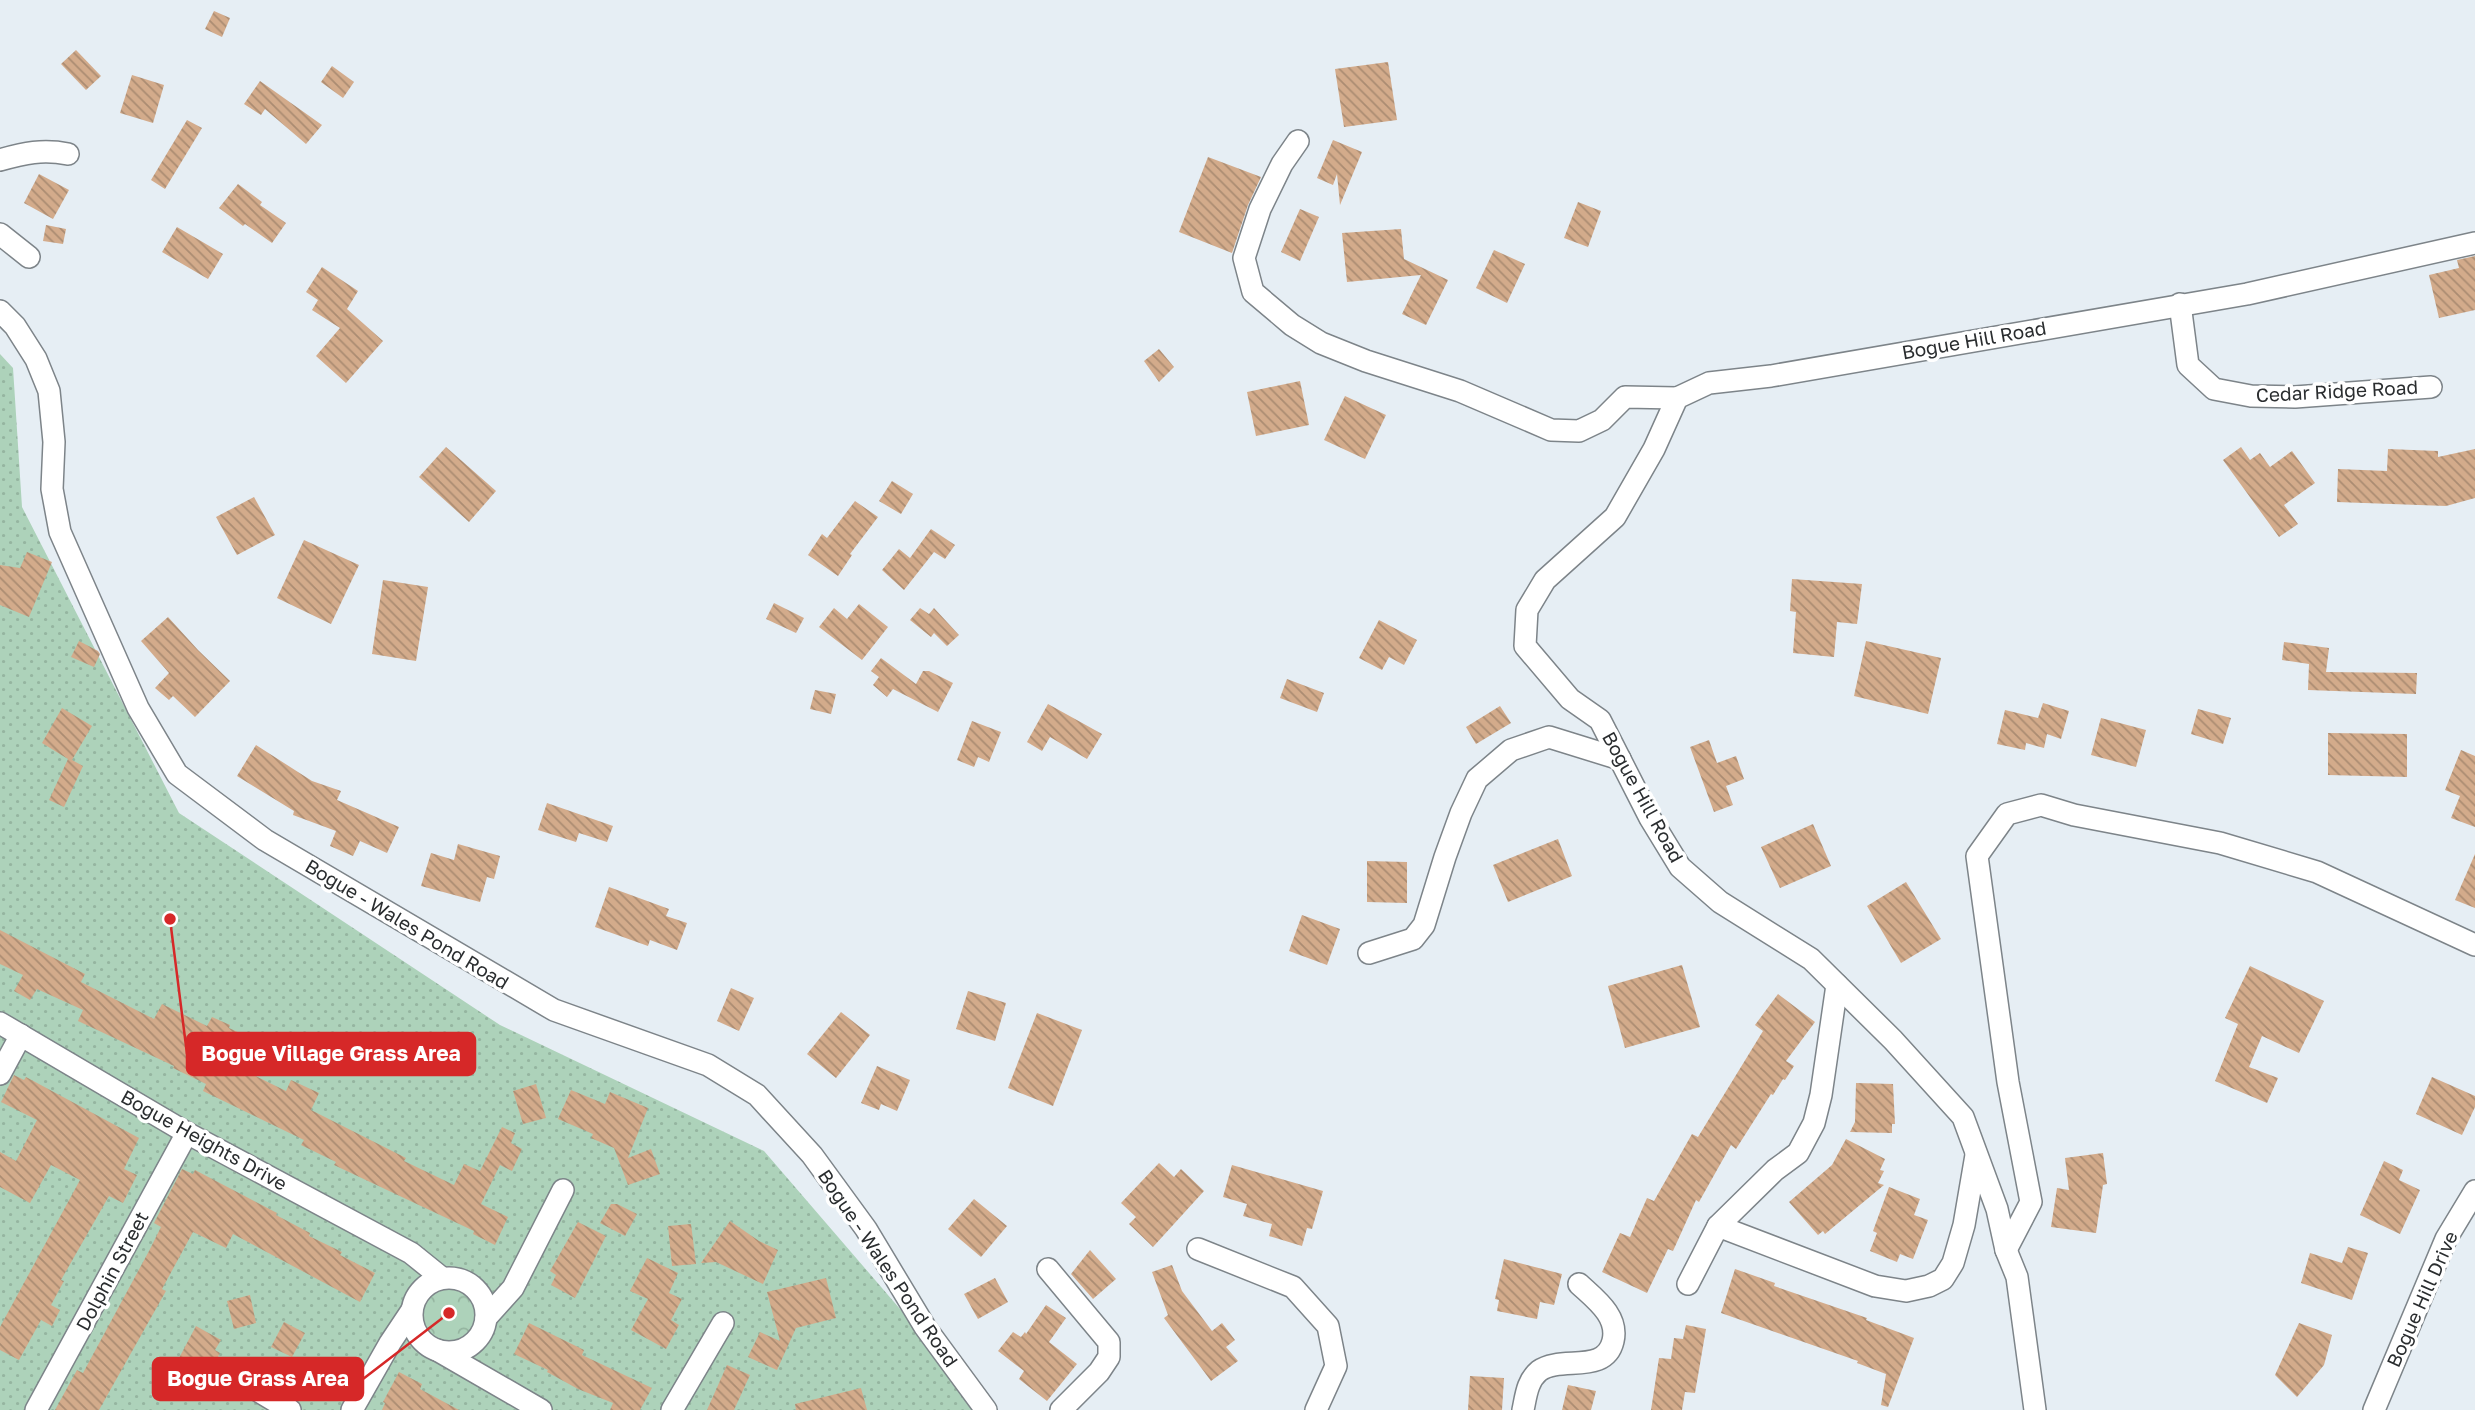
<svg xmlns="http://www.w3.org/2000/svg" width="2475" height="1410" font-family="'Golos Text',sans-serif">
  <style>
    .grass { fill: url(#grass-dots) }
    .park { fill: url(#park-crowns) }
    .building { fill: url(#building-back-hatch) }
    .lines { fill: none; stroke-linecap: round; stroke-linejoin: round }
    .minor-casing { stroke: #7d8489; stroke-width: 24 }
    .minor { stroke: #fff; stroke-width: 21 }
    .labels { text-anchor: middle; stroke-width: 7; stroke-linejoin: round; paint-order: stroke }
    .street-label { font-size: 19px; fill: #2a2d2f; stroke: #fff }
    .leader { fill: none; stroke: #d62828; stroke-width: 2.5 }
    .callout-dot { fill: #d62828; stroke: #fff; stroke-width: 2.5 }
    .callout { fill: #d62828; stroke: #d62828; stroke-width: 2.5 }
    .callout-label { font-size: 21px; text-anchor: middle; font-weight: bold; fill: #fff }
  </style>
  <defs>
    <pattern id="grass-dots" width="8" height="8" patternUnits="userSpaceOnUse" patternTransform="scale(1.75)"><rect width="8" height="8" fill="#add2ba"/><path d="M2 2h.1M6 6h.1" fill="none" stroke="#95b5a0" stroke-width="1.8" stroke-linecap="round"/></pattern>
    <pattern id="park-crowns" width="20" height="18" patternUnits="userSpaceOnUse" patternTransform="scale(1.75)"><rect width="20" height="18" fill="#add2ba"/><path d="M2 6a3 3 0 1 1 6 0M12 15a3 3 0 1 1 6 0" fill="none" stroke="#95b5a0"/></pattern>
    <pattern id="building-back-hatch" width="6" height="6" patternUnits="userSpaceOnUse" patternTransform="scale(1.75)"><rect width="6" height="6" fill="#d3ab8b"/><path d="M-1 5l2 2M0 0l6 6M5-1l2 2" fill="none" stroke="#ab8c72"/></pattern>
  </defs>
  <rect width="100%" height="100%" fill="#e6eef4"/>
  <polygon class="grass" points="0,354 13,368 22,507 179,813 500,1025 764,1151 987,1410 0,1410"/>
  <path class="park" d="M 443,1280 C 475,1283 486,1298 483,1330 C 478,1335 473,1341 467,1345 C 432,1368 381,1306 443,1280 Z"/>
  <g class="building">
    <polygon points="214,11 230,18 222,37 205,29"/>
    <polygon points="76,50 101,76 86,90 61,64"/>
    <polygon points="1388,62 1397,120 1344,127 1335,69"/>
    <polygon points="332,66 354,82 343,98 321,82"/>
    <polygon points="132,75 164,85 153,123 120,113"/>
    <polygon points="260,81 322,125 306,144 265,109 261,115 244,104"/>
    <polygon points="187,120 202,128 165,189 151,180"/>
    <polygon points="1333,140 1362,152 1340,205 1337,174 1333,185 1317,178"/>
    <polygon points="1208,157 1261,177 1248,205 1232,253 1179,232"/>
    <polygon points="39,174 69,190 53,219 24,203"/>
    <polygon points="238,184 262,202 260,205 286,223 272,243 245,224 243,226 219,208"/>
    <polygon points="1578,202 1601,211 1588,247 1564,238"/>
    <polygon points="1300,209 1319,217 1300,261 1281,252"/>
    <polygon points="46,225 66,229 63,244 43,241"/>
    <polygon points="177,227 223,254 208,279 162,252"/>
    <polygon points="1401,229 1404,259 1448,280 1426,325 1402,314 1421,275 1347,282 1342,233"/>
    <polygon points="1494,250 1525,264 1507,303 1476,288"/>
    <polygon points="2475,256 2475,310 2439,318 2429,275 2459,268 2457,260"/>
    <polygon points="322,267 358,291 347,309 383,341 346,383 316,356 340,328 312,310 318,300 306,292"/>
    <polygon points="1159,349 1174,367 1159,382 1144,361"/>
    <polygon points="1300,381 1309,425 1256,436 1247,392"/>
    <polygon points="1345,396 1386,415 1365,459 1324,440"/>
    <polygon points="446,447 496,491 469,522 419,477"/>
    <polygon points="2241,447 2250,460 2260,453 2270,467 2292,451 2315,483 2284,505 2298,524 2279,537 2223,460"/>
    <polygon points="2388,449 2438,451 2438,457 2475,449 2475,498 2446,506 2337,502 2338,469 2387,471"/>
    <polygon points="892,481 913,494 901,514 879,501"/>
    <polygon points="254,497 275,535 237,555 216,517"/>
    <polygon points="855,501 878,517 850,554 852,555 838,576 808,555 822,534 827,538"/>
    <polygon points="931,529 955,545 945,559 934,552 904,590 882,570 899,549 910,558"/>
    <polygon points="304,540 359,565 331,624 277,598"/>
    <polygon points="27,552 52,562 29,617 0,605 0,565 20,568"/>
    <polygon points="1792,579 1862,584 1857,624 1837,622 1834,657 1793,653 1796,612 1790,611"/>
    <polygon points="383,580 428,587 416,661 372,654"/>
    <polygon points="774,603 804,618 796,633 766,619"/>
    <polygon points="859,604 888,627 862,660 819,627 834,608 847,619"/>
    <polygon points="920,608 929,614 934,608 959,635 947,646 934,633 931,637 910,620"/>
    <polygon points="168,617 198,650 230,681 195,717 173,696 169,700 155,688 169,673 141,641"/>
    <polygon points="1379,620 1417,640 1404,665 1389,657 1382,670 1359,658"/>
    <polygon points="79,641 98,651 100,654 94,667 71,657"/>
    <polygon points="1866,641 1941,658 1928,714 1854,696"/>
    <polygon points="2284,642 2329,648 2326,672 2417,673 2416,694 2308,690 2309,664 2282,660"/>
    <polygon points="881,658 916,684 923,671 929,671 953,683 938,712 893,689 887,697 873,685 879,677 871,671"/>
    <polygon points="1287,679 1324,693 1317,712 1280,698"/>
    <polygon points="815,690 836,694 831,714 810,709"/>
    <polygon points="2043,703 2069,711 2061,739 2047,734 2044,748 2026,743 2025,750 1997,744 2005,710 2038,718"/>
    <polygon points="1048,704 1102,734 1087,759 1050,737 1042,751 1027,742"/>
    <polygon points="1500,706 1511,723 1476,744 1466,727"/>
    <polygon points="62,708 92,726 72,760 83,766 64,807 49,800 68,759 42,743"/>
    <polygon points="2198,709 2231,718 2223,744 2191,734"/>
    <polygon points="2101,718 2146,730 2136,767 2091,755"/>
    <polygon points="972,721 1001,732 989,762 978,757 974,767 957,760"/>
    <polygon points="2328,733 2407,734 2407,777 2328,775"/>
    <polygon points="1709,740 1717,763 1736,756 1744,779 1726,786 1733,805 1714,812 1690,747"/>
    <polygon points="256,745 312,781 341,791 337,800 399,827 387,853 360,841 353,856 330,846 336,831 293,815 294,811 237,776"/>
    <polygon points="2461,750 2475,756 2475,827 2451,818 2460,796 2445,790"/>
    <polygon points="547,803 613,826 607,842 579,833 576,842 538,830"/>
    <polygon points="1813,824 1831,866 1780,888 1761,847"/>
    <polygon points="1558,839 1572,876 1508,902 1493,865"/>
    <polygon points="458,844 500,856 494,879 487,877 480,902 421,886 431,853 454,860"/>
    <polygon points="2475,854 2475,908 2455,900"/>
    <polygon points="1367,861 1407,862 1407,903 1367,902"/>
    <polygon points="1906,882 1941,939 1901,963 1867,906"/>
    <polygon points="609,887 669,909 666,916 687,923 677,950 650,940 648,946 595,927"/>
    <polygon points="1302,915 1340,929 1327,965 1289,951"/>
    <polygon points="0,930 85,974 81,982 154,1019 162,1004 207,1026 212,1017 230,1025 229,1028 255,1040 241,1069 286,1091 291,1080 319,1093 311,1110 406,1158 404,1161 454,1185 464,1164 480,1171 502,1127 515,1133 511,1143 522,1149 512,1171 500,1165 481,1204 508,1217 495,1245 473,1234 474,1231 334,1165 336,1162 301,1145 304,1140 203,1091 206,1084 173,1068 174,1066 78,1021 83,1010 37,989 30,1000 14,991 23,975 0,964"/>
    <polygon points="1682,965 1700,1027 1625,1048 1608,986"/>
    <polygon points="2250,966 2324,1001 2299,1053 2262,1036 2249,1067 2278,1078 2267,1103 2215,1081 2238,1024 2225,1018"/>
    <polygon points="731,988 754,998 739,1031 717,1021"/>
    <polygon points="968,991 1006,1003 995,1041 956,1029"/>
    <polygon points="1778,994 1815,1022 1786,1061 1794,1066 1785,1080 1783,1079 1773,1095 1771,1094 1736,1149 1731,1145 1699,1202 1696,1200 1673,1251 1668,1249 1647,1293 1602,1272 1620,1233 1630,1237 1647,1198 1654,1201 1692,1134 1698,1137 1763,1031 1755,1025"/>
    <polygon points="841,1012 870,1035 836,1078 807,1054"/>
    <polygon points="1037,1013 1082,1030 1053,1106 1008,1088"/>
    <polygon points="877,1066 910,1080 897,1111 881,1104 879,1110 861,1103"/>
    <polygon points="14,1075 24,1080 26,1077 139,1138 124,1169 137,1175 123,1203 109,1196 61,1280 64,1281 51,1305 60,1310 52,1326 41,1320 19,1360 0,1350 0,1327 80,1180 51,1165 30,1203 0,1187 0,1152 16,1161 37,1120 1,1102"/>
    <polygon points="2432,1077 2475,1096 2475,1107 2462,1135 2416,1114"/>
    <polygon points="1856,1083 1893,1084 1895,1124 1892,1124 1892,1133 1850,1132 1855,1122"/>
    <polygon points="536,1084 546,1118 523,1124 513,1091"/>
    <polygon points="571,1090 605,1104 610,1092 648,1108 628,1158 651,1149 660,1174 628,1185 614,1148 591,1138 593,1134 558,1119"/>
    <polygon points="1846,1139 1885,1159 1880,1170 1884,1171 1878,1183 1884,1185 1825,1234 1823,1231 1818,1235 1789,1202 1832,1165"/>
    <polygon points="2103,1153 2107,1184 2103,1185 2096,1233 2051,1227 2057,1188 2069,1190 2065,1158"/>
    <polygon points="2384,1161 2403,1170 2399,1180 2420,1190 2400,1234 2360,1215"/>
    <polygon points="1159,1163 1174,1177 1181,1169 1204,1191 1153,1247 1129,1224 1136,1217 1121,1203"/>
    <polygon points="1232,1165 1323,1191 1312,1229 1307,1228 1302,1246 1269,1236 1272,1224 1243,1216 1247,1204 1223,1197"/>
    <polygon points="182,1169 193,1174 195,1170 277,1213 276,1215 310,1233 309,1236 342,1252 340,1255 375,1273 360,1302 233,1234 226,1248 193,1232 162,1289 166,1291 99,1410 55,1410 77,1370 83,1373 149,1251 161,1227 154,1223"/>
    <polygon points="1889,1187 1920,1199 1914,1215 1928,1220 1913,1259 1900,1254 1897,1262 1870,1251 1877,1233 1873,1231"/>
    <polygon points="974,1199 1007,1226 981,1257 948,1229"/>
    <polygon points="611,1204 617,1204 637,1214 625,1236 600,1223"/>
    <polygon points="730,1221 759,1241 778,1250 763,1284 716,1262 701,1263"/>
    <polygon points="578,1222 606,1236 575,1298 551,1285 556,1275 550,1271"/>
    <polygon points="691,1224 696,1264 672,1266 668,1226"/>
    <polygon points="2348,1247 2368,1253 2352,1300 2301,1283 2310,1253 2342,1263"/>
    <polygon points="1090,1250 1116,1279 1093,1299 1071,1274"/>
    <polygon points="647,1258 678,1273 669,1293 682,1299 671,1320 679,1325 666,1349 631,1330 648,1299 630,1291"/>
    <polygon points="1504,1259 1562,1274 1554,1305 1540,1302 1537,1319 1497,1311 1499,1300 1495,1299"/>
    <polygon points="1172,1265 1182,1291 1212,1331 1222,1323 1235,1340 1226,1347 1238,1361 1211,1381 1164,1318 1168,1315 1152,1272"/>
    <polygon points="1735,1269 1775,1283 1774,1286 1867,1318 1866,1320 1914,1338 1888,1407 1881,1405 1886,1374 1857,1363 1858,1361 1721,1313"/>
    <polygon points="826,1278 836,1318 796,1328 777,1370 748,1357 760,1332 780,1341 767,1292"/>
    <polygon points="995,1278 1008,1302 978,1319 964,1294"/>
    <polygon points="250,1295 256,1323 234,1329 227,1301"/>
    <polygon points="1046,1305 1066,1318 1049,1342 1077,1364 1047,1401 1019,1379 1024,1371 998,1351 1013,1332 1021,1337 1025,1332 1026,1334"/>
    <polygon points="284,1322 305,1333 292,1357 271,1347"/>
    <polygon points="529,1323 584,1350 582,1355 652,1388 640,1410 610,1410 613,1403 578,1389 547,1372 548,1370 514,1354"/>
    <polygon points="2299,1323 2332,1335 2324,1365 2297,1397 2275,1375"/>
    <polygon points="1686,1325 1706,1329 1695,1393 1685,1392 1682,1410 1651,1410 1659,1358 1671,1359 1674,1338 1683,1339"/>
    <polygon points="196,1326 221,1340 215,1350 220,1353 200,1391 170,1375"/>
    <polygon points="317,1357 339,1369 328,1391 319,1387 317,1390 303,1383"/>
    <polygon points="727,1365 750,1375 734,1410 707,1410"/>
    <polygon points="399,1372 422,1384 420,1389 459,1410 382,1410 385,1403 383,1402"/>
    <polygon points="1470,1376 1504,1378 1502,1410 1468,1410"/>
    <polygon points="1568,1385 1596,1391 1591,1410 1562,1410"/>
    <polygon points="861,1388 867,1410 796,1410 795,1404"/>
  </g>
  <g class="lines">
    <g class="minor-casing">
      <g id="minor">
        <polyline points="1298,141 1282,164 1260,209 1244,258 1253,292 1292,325 1321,343 1366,361 1460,391 1551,430 1579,431 1602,420 1625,397 1677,398"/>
        <path d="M 0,160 C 24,153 43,149 68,154"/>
        <polyline points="0,234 29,257"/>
        <polyline points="2180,304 2188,365 2214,389 2251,396 2295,397 2431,387"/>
        <polyline points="0,311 15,326 36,359 49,391 54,442 52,489 60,532 138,708 177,774 265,840 554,1010 708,1065 757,1095 812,1155 866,1229 925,1327 986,1410"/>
        <polyline points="1369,953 1413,939 1424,925 1445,857 1461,813 1477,779 1511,750 1549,737 1620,759"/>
        <polyline points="0,1023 187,1133 411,1253 442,1278"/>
        <polyline points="0,1074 21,1035"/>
        <polyline points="1718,1226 1875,1286 1906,1291 1929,1286 1943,1279 1953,1263 1964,1225 1976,1155"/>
        <polyline points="1198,1249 1293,1287 1328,1326 1336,1366 1316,1410"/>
        <polyline points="2006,1250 2031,1202 2008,1082 1977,856 2007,814 2041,805 2074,815 2220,843 2317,872 2475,945"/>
        <polyline points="1048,1269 1109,1342 1109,1357 1099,1372 1061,1410"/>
        <circle cx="449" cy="1315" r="37"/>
        <polyline points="1688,1284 1718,1226 1775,1170 1798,1153 1814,1123 1821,1095 1837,985"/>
        <polyline points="486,1318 513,1288 563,1190"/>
        <polyline points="437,1350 541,1410"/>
        <polyline points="260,1392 290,1410"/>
        <polyline points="36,1410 187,1133"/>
        <polyline points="352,1410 390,1343 412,1310"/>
        <polyline points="672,1410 723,1323"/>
        <path d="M 1523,1410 C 1526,1396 1527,1381 1539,1371 C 1561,1355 1605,1375 1613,1341 C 1619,1316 1595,1299 1579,1284"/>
        <polyline points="2035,1410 2017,1277 2006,1250 1997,1209 1963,1117 1893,1040 1811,959 1720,902 1680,867 1650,818 1600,720 1570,699 1525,646 1527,610 1545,580 1615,517 1654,449 1677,398 1709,383 1771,376 2247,294 2475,243"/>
        <polyline points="2374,1410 2446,1239 2475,1191"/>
      </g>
    </g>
    <use href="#minor" class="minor"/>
  </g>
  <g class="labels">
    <g class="street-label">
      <text transform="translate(1974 340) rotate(-10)" y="7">Bogue Hill Road</text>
      <text transform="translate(2337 391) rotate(-3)" y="7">Cedar Ridge Road</text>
      <text transform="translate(1643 797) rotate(61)" y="7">Bogue Hill Road</text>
      <text transform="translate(407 924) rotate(31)" y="7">Bogue - Wales Pond Road</text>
      <text transform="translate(204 1140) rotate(29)" y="7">Bogue Heights Drive</text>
      <text transform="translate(888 1268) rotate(56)" y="7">Bogue - Wales Pond Road</text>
      <text transform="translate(112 1271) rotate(-62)" y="7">Dolphin Street</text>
      <text transform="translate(2422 1299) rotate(-66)" y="7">Bogue Hill Drive</text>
    </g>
  </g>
  <path class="leader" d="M170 919L187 1054M449 1313L363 1379"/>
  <g class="callout-dot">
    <circle cx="170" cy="919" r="7"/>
    <circle cx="449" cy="1313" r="7"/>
  </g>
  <g class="callout">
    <rect x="187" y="1033" width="288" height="42" rx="7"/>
    <rect x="153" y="1358" width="210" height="42" rx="7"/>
  </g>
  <g class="callout-label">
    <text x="331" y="1061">Bogue Village Grass Area</text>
    <text x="258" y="1386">Bogue Grass Area</text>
  </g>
</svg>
